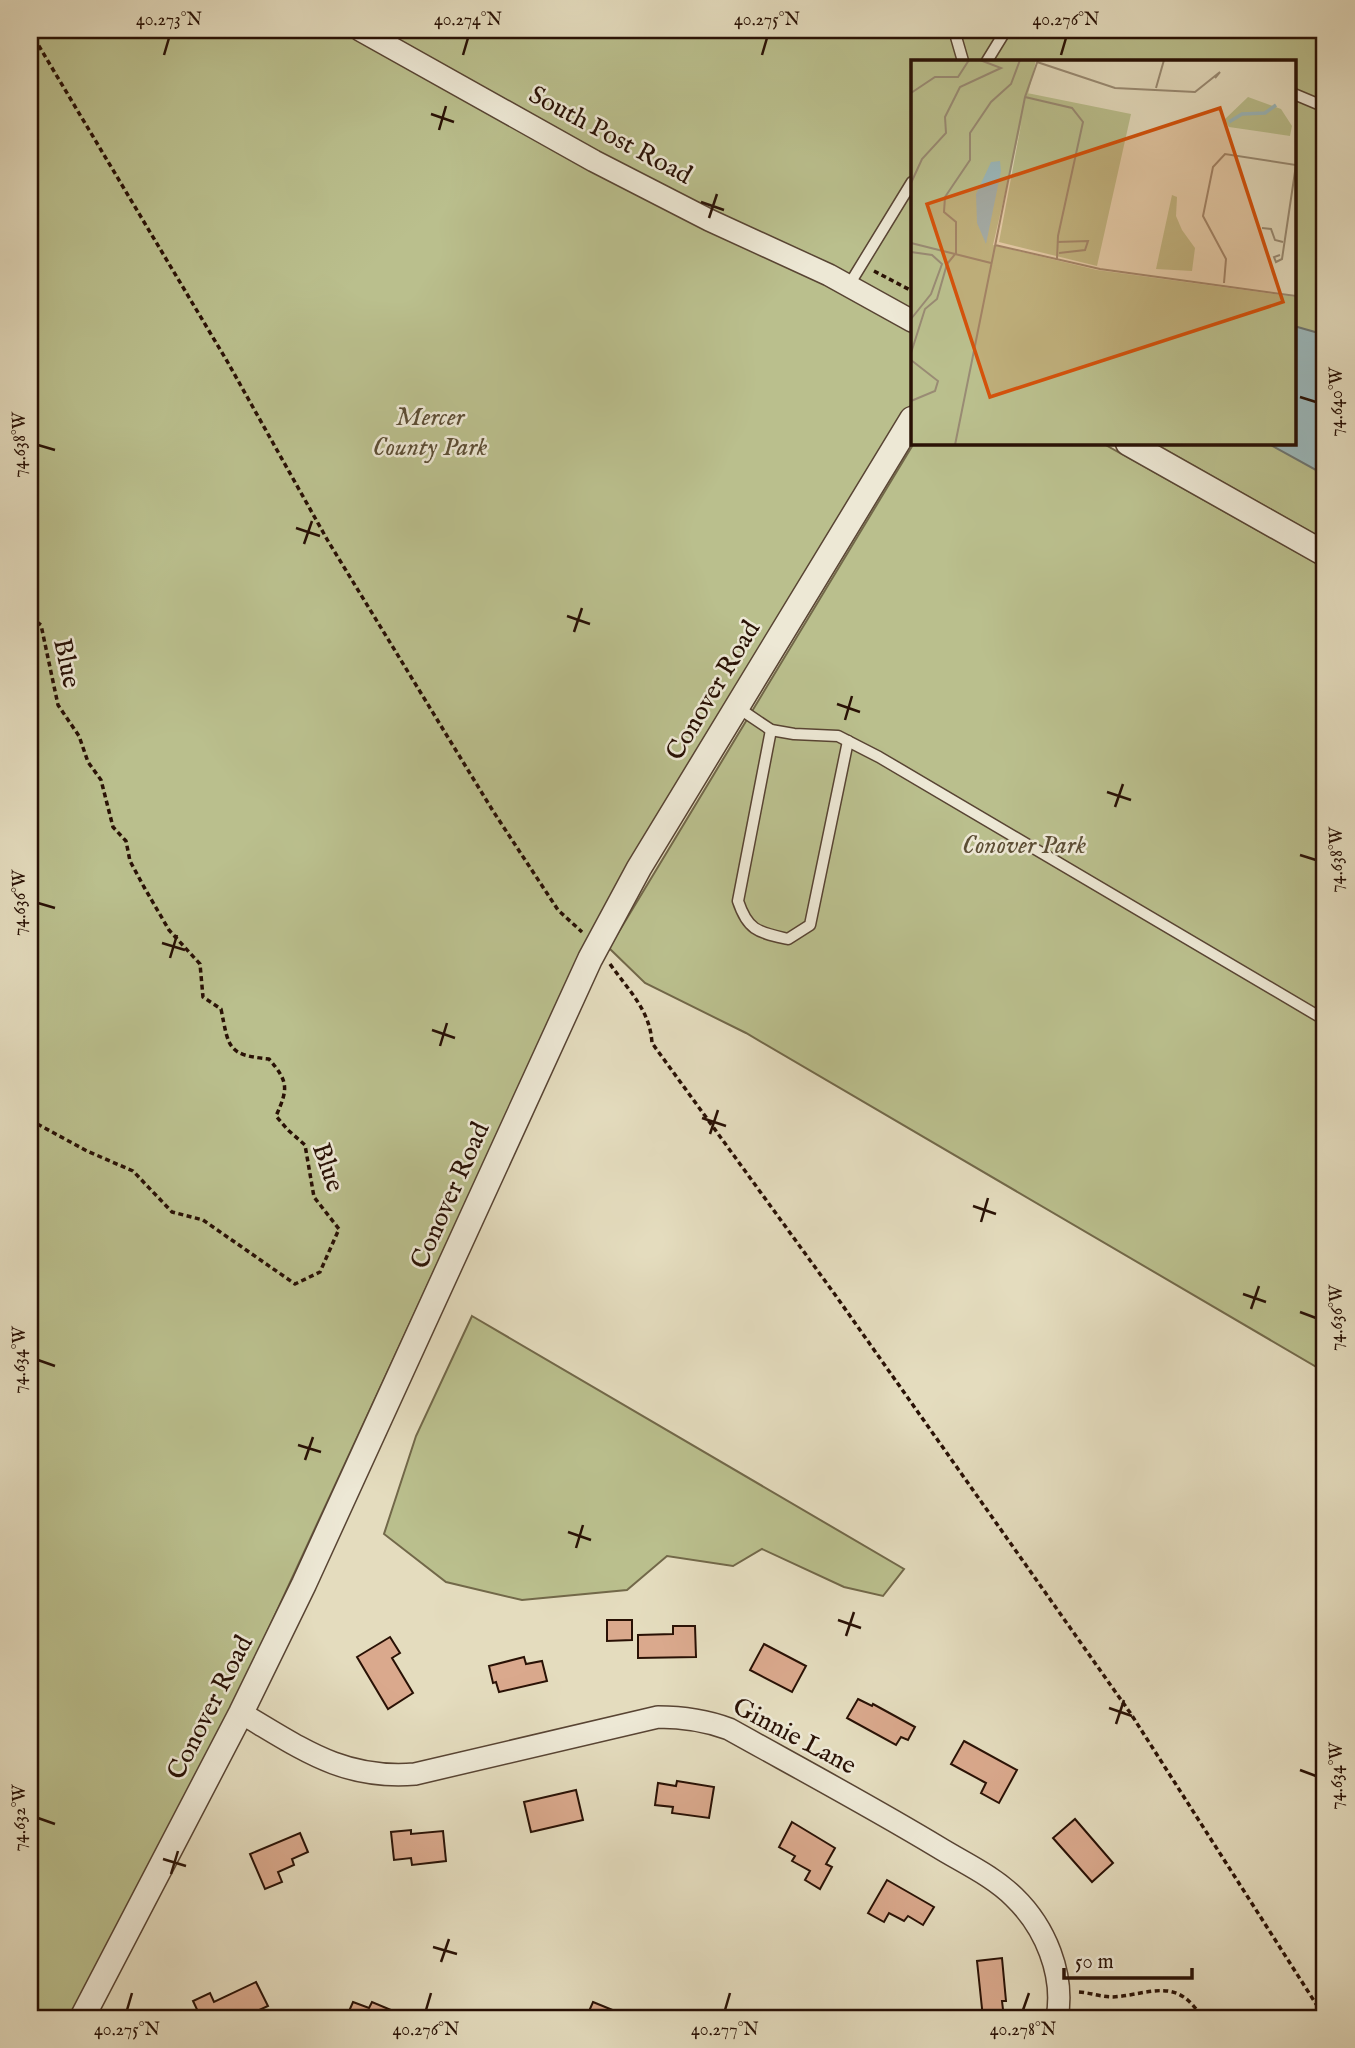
<svg xmlns="http://www.w3.org/2000/svg" width="1355" height="2048" font-family="'IM FELL English',serif">
  <style>
    .green { fill: #babf8d; stroke: #726849; stroke-width: 2 }
    .water { fill: #9bb9bd; stroke: #6d7673; stroke-width: 2 }
    .building { fill: #daa98d; stroke: #291105; stroke-width: 2 }
    .lines { fill: none; stroke-linecap: round; stroke-linejoin: round }
    .service-casing { stroke: #584433; stroke-width: 13 }
    .minor-casing { stroke: #584433; stroke-width: 24 }
    .tertiary-casing { stroke: #584433; stroke-width: 27 }
    .path { stroke: #291105; stroke-width: 3.5; stroke-dasharray: 5 3.5; stroke-linecap: butt }
    .service { stroke: #ede8d5; stroke-width: 10 }
    .minor { stroke: #ede8d5; stroke-width: 21 }
    .tertiary { stroke: #ede8d5; stroke-width: 24 }
    .ticks { fill: none; stroke: #291105; stroke-width: 2.5 }
    .labels { text-anchor: middle; stroke-width: 5; stroke-linejoin: round; paint-order: stroke }
    .street-label { font-size: 26px; fill: #291105; stroke: #ede8d5 }
    .park-label { font-size: 26px; font-style: italic; fill: #5c4e35; stroke: #ede8d5 }
    .inset-river { fill: none; stroke: #9bb9bd; stroke-width: 3.5 }
    .inset-road { fill: none; stroke: #998b74; stroke-width: 2 }
    .view { fill: #d5520b; fill-opacity: 0.15; stroke: #d5520b; stroke-width: 3.5 }
    .inset-edge { fill: none; stroke: #291105; stroke-width: 3.5 }
    .neatline { fill: none; stroke: #291105; stroke-width: 2.5 }
    .ticks-label { font-size: 18px; text-anchor: middle; fill: #291105 }
  </style>
  <rect width="100%" height="100%" fill="#e4dcbe"/>
  <filter id="stains"><feTurbulence type="fractalNoise" baseFrequency=".00286" numOctaves="4"/><feColorMatrix values="0 0 0 0 .2 0 0 0 0 .09 0 0 0 0 .02 0 0 0 .5 -.17"/></filter>
  <radialGradient id="worn" r=".72"><stop offset=".6" stop-color="#630" stop-opacity="0"/><stop offset="1" stop-color="#630" stop-opacity=".3"/></radialGradient>
  <g class="green">
    <polygon points="30,30 1325,30 1325,540 1154,443 1294,443 1294,61 912,61 912,403 520,1085 225,1723 70,2018 30,2018"/>
    <polygon points="914,443 1102,443 1325,568 1325,1372 746,1033 645,983 609,948"/>
    <polygon points="472,1316 904,1569 883,1596 844,1587 762,1549 733,1566 667,1556 627,1590 522,1600 446,1582 384,1534 416,1436"/>
  </g>
  <polygon class="water" points="1294,326 1315,332 1325,338 1325,475 1267,443 1294,443"/>
  <g class="building">
    <polygon points="607,1620 632,1620 632,1640 607,1641"/>
    <polygon points="673,1626 695,1626 696,1657 638,1658 638,1635 673,1634"/>
    <polygon points="390,1637 400,1653 392,1658 413,1693 388,1709 357,1657"/>
    <polygon points="764,1644 806,1666 792,1692 750,1670"/>
    <polygon points="524,1657 526,1664 542,1661 547,1681 499,1692 496,1682 493,1683 489,1666"/>
    <polygon points="858,1699 872,1706 873,1704 915,1727 908,1740 901,1737 896,1745 847,1718"/>
    <polygon points="964,1741 1017,1770 999,1803 981,1793 986,1783 951,1764"/>
    <polygon points="677,1781 714,1787 709,1818 672,1813 673,1807 655,1805 658,1783 676,1786"/>
    <polygon points="576,1790 583,1820 531,1832 524,1802"/>
    <polygon points="1075,1819 1113,1863 1092,1882 1053,1838"/>
    <polygon points="792,1822 835,1848 826,1864 832,1867 820,1889 805,1880 810,1871 792,1861 795,1856 779,1847"/>
    <polygon points="411,1830 411,1834 443,1831 446,1861 412,1865 411,1858 394,1860 391,1832"/>
    <polygon points="300,1833 308,1852 292,1859 294,1865 278,1872 282,1882 265,1889 250,1854"/>
    <polygon points="887,1880 934,1907 923,1925 908,1916 904,1921 889,1913 884,1922 868,1913"/>
    <polygon points="1002,1958 1006,2001 1002,2001 1004,2018 983,2018 977,1961"/>
    <polygon points="256,1982 268,2006 242,2018 201,2018 193,2001 210,1993 214,2002"/>
    <polygon points="353,2002 369,2008 372,2002 410,2018 346,2018"/>
    <polygon points="593,2002 632,2018 586,2018"/>
  </g>
  <g class="lines">
    <g class="service-casing">
      <g id="service">
        <polyline points="954,30 963,61"/>
        <polyline points="987,61 1006,30"/>
        <polyline points="1294,94 1325,107"/>
        <polyline points="849,285 912,182"/>
        <polyline points="737,707 771,730 794,734 838,736 879,757 1325,1020"/>
        <path d="M 771,730 L 738,901 C 748,931 758,932 788,939 L 810,925 L 848,741"/>
      </g>
    </g>
    <g class="minor-casing">
      <g id="minor">
        <polyline points="360,30 594,161 709,220 829,275 912,321"/>
        <path d="M 241,1713 C 301,1748 342,1780 415,1774 L 658,1717 C 684,1717 705,1720 729,1729 C 799,1768 870,1806 938,1847 C 964,1863 993,1876 1014,1897 C 1045,1927 1065,1974 1057,2018"/>
      </g>
    </g>
    <g class="tertiary-casing">
      <g id="tertiary">
        <polyline points="1128,443 1325,554"/>
        <polyline points="82,2018 241,1713 304,1584 590,959 639,868 912,419"/>
      </g>
    </g>
    <g class="path">
      <polyline points="30,31 227,361 328,541 493,811 558,910 582,932"/>
      <polyline points="874,271 912,291"/>
      <path d="M 30,617 L 41,625 L 58,705 L 79,736 L 88,762 L 101,780 L 113,827 L 126,841 L 130,861 L 144,887 L 169,930 L 200,964 L 203,997 L 221,1009 C 229,1048 227,1055 269,1059 C 289,1082 288,1089 276,1116 L 288,1130 L 305,1145 L 314,1197 L 339,1229 L 320,1272 L 295,1284 L 203,1220 L 172,1212 L 133,1171 L 87,1151 L 30,1120"/>
      <path d="M 610,964 C 629,991 650,1010 652,1043 L 836,1296 L 1131,1714 L 1325,2018"/>
      <path d="M 1079,1992 C 1091,1993 1102,1997 1113,1997 C 1152,1994 1177,1976 1202,2018"/>
    </g>
    <use href="#service" class="service"/>
    <use href="#minor" class="minor"/>
    <use href="#tertiary" class="tertiary"/>
  </g>
  <path class="ticks" d="M 164,55 L 169,38M 463,55 L 468,38M 762,55 L 767,38M 1061,55 L 1066,38M 431,114 L 454,122M 439,130 L 446,106M 701,202 L 724,210M 709,218 L 717,194M 1300,397 L 1316,402M 38,445 L 55,450M 296,528 L 320,536M 304,544 L 312,521M 567,616 L 590,624M 574,632 L 582,608M 837,704 L 860,712M 845,720 L 852,696M 1107,792 L 1131,800M 1115,807 L 1123,784M 1300,855 L 1316,860M 38,903 L 55,908M 162,943 L 185,950M 170,958 L 177,935M 432,1030 L 455,1038M 440,1046 L 447,1023M 702,1118 L 726,1126M 710,1134 L 718,1110M 973,1206 L 996,1214M 981,1222 L 988,1198M 1243,1294 L 1266,1302M 1251,1309 L 1259,1286M 1300,1312 L 1316,1318M 38,1360 L 55,1366M 298,1445 L 321,1452M 305,1460 L 313,1437M 568,1532 L 591,1540M 576,1548 L 583,1525M 838,1620 L 861,1628M 846,1636 L 854,1612M 1109,1708 L 1132,1716M 1116,1724 L 1124,1700M 1300,1770 L 1316,1776M 38,1818 L 55,1824M 163,1859 L 186,1866M 171,1874 L 178,1851M 433,1947 L 457,1954M 441,1962 L 449,1939M 127,2010 L 132,1993M 426,2010 L 431,1993M 725,2010 L 730,1993M 1023,2010 L 1029,1993"/>
  <g class="labels">
    <g class="street-label">
      <text transform="translate(611 134) rotate(28)" y="9">South Post Road</text>
      <text transform="translate(68 663) rotate(78)" y="9">Blue</text>
      <text transform="translate(712 690) rotate(-59)" y="9">Conover Road</text>
      <text transform="translate(329 1167) rotate(71)" y="9">Blue</text>
      <text transform="translate(449 1195) rotate(-66)" y="9">Conover Road</text>
      <text transform="translate(209 1707) rotate(-63)" y="9">Conover Road</text>
      <text transform="translate(795 1735) rotate(28)" y="9">Ginnie Lane</text>
    </g>
    <g class="park-label">
      <text x="430" y="425">Mercer<tspan x="430" dy="30">County Park</tspan></text>
      <text x="1024" y="853">Conover Park</text>
    </g>
  </g>
  <g transform="translate(911 60)">
    <rect width="385" height="385" fill="#e4dcbe"/>
    <path d="M 0,0 L 125,0 L 82,185 L 186,210 L 385,237 L 385,385 L 0,385 ZM 116,33 L 220,54 L 186,206 L 88,182 ZM 337,37 L 370,49 L 381,66 L 379,76 L 318,67 L 313,60 ZM 261,135 L 266,137 L 265,156 L 271,170 L 284,188 L 281,211 L 245,209 Z" fill="#babf8d"/>
    <path d="M 89,101 L 90,111 L 75,184 L 66,163 L 65,134 L 80,102 Z" fill="#9bb9bd"/>
    <path class="inset-river" d="M 318,62 L 331,54 L 354,53 L 365,45"/>
    <path class="inset-road" d="M 126,2 L 204,28 L 284,32 L 309,12 L 304,18M 245,28 L 253,0M 0,33 L 24,17 L 47,17 L 58,0M 114,37 L 161,48 L 172,62 L 147,176 L 146,199M 0,123 L 11,99 L 35,73 L 34,57 L 49,27 L 90,8 L 69,0M 351,168 L 360,169 L 364,180 L 372,182M 146,182 L 177,181 L 174,190 L 148,193M 0,183 L 80,203M 84,185 L 189,209 L 385,236M 0,192 L 21,195 L 31,204 L 20,234 L 0,259M 313,223 L 315,199 L 292,156 L 302,107 L 314,94 L 385,105 L 371,199 L 365,202 L 363,197 L 369,195M 0,293 L 14,249 L 26,239 L 36,204 L 45,193 L 45,162 L 33,152 L 34,137 L 59,100 L 59,73 L 80,42 L 100,24 L 109,0M 0,300 L 27,321 L 24,331 L 0,341M 44,385 L 114,37 L 127,0"/>
    <path class="view" d="M 309,48 L 372,242 L 79,337 L 16,144 Z"/>
    <rect width="385" height="385" class="inset-edge"/>
  </g>
  <rect width="1355" height="2048" fill="none" stroke="#e4dcbe" stroke-width="77"/>
  <path d="M1064 1968v10h128v-10" fill="none" stroke="#291105" stroke-width="3.5"/>
  <text x="1075" y="1968" font-size="21" fill="#291105" stroke="#ede8d5" stroke-width="5" paint-order="stroke">50 m</text>
  <rect x="38" y="38" width="1278" height="1972" class="neatline"/>
  <g class="ticks-label">
    <text x="169" y="25">40.273°N</text>
    <text x="468" y="25">40.274°N</text>
    <text x="767" y="25">40.275°N</text>
    <text x="1066" y="25">40.276°N</text>
    <text transform="translate(1336 402) rotate(-90)" y="6">74.640°W</text>
    <text transform="translate(19 445) rotate(-90)" y="6">74.638°W</text>
    <text transform="translate(1336 860) rotate(-90)" y="6">74.638°W</text>
    <text transform="translate(19 903) rotate(-90)" y="6">74.636°W</text>
    <text transform="translate(1336 1318) rotate(-90)" y="6">74.636°W</text>
    <text transform="translate(19 1360) rotate(-90)" y="6">74.634°W</text>
    <text transform="translate(1336 1776) rotate(-90)" y="6">74.634°W</text>
    <text transform="translate(19 1818) rotate(-90)" y="6">74.632°W</text>
    <text x="127" y="2035">40.275°N</text>
    <text x="426" y="2035">40.276°N</text>
    <text x="725" y="2035">40.277°N</text>
    <text x="1023" y="2035">40.278°N</text>
  </g>
  <rect width="100%" height="100%" filter="url(#stains)"/>
  <rect width="100%" height="100%" fill="url(#worn)"/>
</svg>
